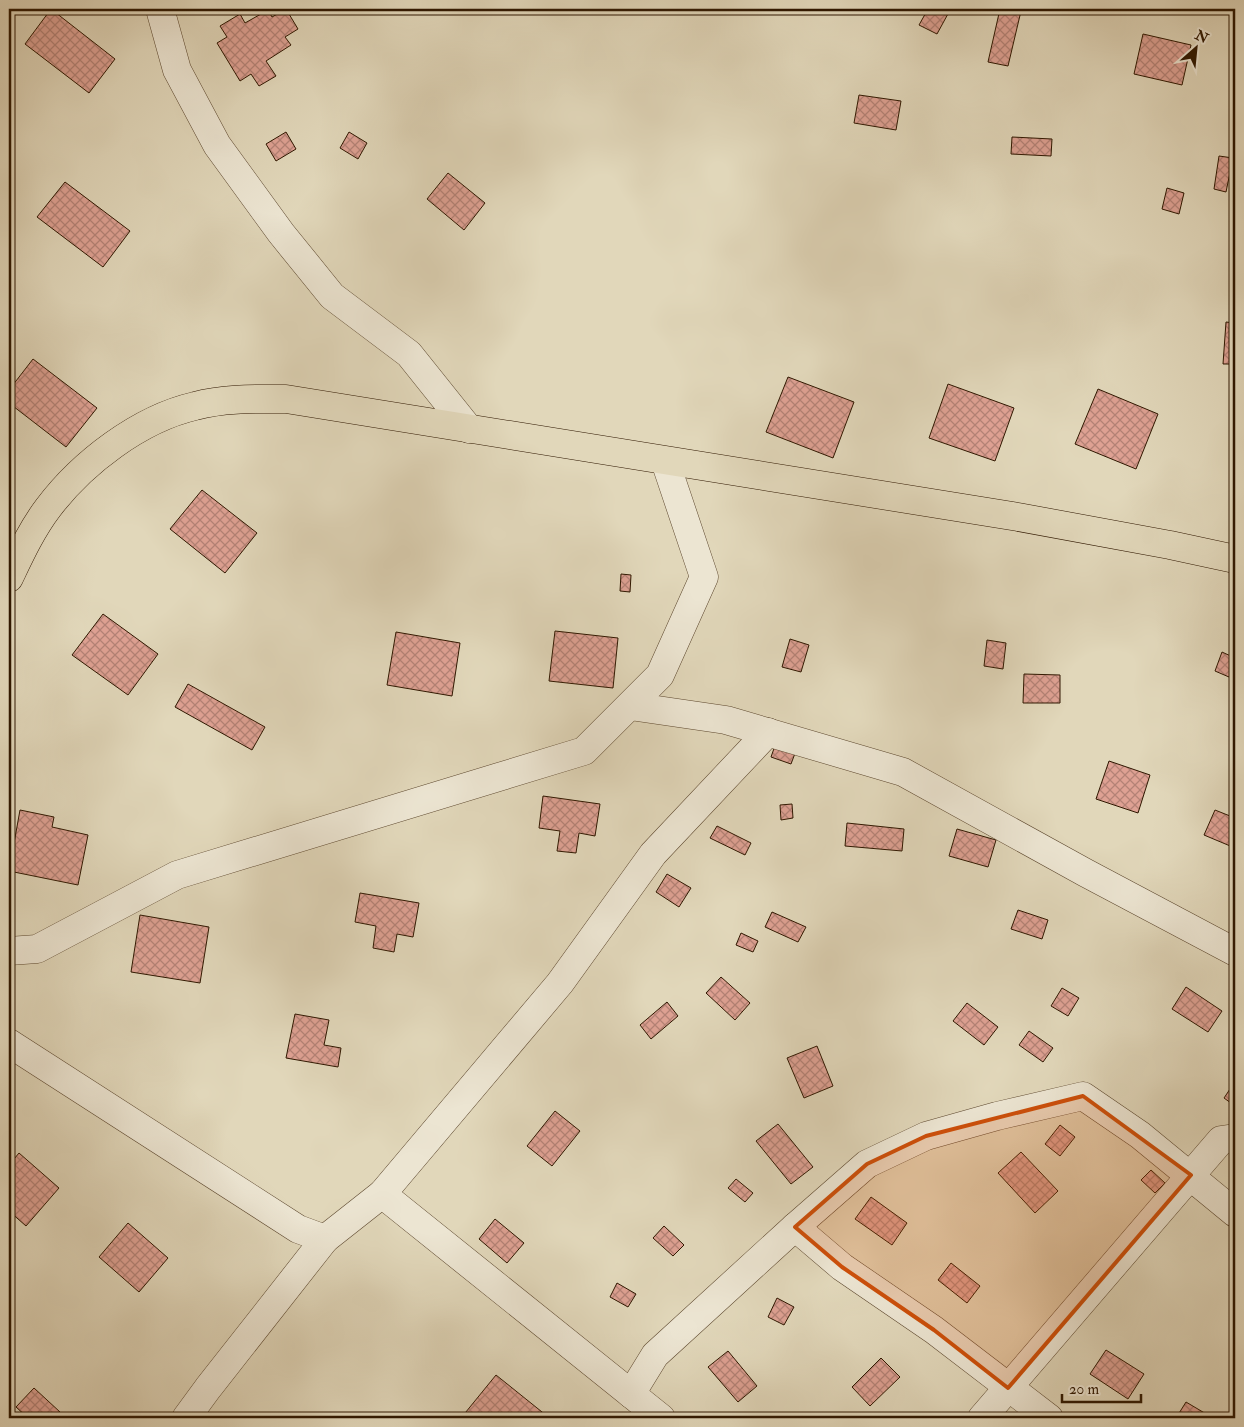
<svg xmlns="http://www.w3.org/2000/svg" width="1244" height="1427" font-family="'IM FELL Double Pica',serif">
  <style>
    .building { fill: url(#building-cross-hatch); stroke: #2f1700 }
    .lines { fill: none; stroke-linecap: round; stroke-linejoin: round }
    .minor-casing { stroke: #5c472e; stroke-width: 29 }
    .major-casing { stroke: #2f1700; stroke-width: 29 }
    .minor { stroke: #ece5d2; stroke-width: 28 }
    .major { stroke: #e1d7ba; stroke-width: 28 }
    .marked { fill: #cc4f0a; fill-opacity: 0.2; stroke: #cc4f0a; stroke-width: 4; stroke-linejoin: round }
  </style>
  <defs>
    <pattern id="building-cross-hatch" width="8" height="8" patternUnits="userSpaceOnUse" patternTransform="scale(1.25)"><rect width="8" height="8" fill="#dea193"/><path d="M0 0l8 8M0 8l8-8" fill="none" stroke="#b48276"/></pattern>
  </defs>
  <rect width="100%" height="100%" fill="#e1d7ba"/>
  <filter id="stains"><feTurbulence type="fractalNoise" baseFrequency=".004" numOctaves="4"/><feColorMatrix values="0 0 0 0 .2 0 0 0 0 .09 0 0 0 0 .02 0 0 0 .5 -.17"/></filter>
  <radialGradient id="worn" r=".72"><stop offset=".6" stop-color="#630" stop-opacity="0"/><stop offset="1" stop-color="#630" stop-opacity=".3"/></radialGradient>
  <g class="building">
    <polygon points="51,9 115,59 89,93 25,44"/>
    <polygon points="286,9 298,29 285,37 291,45 266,61 276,76 259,86 251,74 240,81 217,43 227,37 220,26 240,14 245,23 268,10 272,17"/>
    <polygon points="928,9 944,9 949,12 937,34 919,25"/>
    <polygon points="1000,9 1021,11 1008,66 988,62"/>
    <polygon points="1143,34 1191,45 1182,85 1134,74"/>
    <polygon points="859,95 901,101 896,130 854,123"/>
    <polygon points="286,132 296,149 276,161 266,144"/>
    <polygon points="349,132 367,143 358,159 340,148"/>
    <polygon points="1012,137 1052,139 1051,156 1011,154"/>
    <polygon points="1219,156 1233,158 1226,192 1214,189"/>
    <polygon points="448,173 485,203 464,230 427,199"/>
    <polygon points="65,182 130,231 103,267 37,217"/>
    <polygon points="1167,188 1184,193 1179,214 1162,209"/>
    <polygon points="1226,322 1235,323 1235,364 1223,364"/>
    <polygon points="33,359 97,408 66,447 9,403 9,390"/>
    <polygon points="788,377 854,402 833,458 766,432"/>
    <polygon points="948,384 1014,408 995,461 929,438"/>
    <polygon points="1098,389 1158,414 1136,469 1075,444"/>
    <polygon points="202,490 257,533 225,573 170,529"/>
    <polygon points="621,574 631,575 630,592 620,591"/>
    <polygon points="103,614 158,654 128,695 72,655"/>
    <polygon points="555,631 618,638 613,688 549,681"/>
    <polygon points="396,632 460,643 452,696 387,685"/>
    <polygon points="790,639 809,645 801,672 782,667"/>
    <polygon points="987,640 1006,643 1003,669 984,666"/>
    <polygon points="1222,652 1235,658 1235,663 1229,677 1215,671"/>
    <polygon points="1024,674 1060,675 1060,703 1023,703"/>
    <polygon points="188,684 265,727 252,750 175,707"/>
    <polygon points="777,740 797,748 791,764 771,757"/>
    <polygon points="1109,761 1150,775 1138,813 1096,799"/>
    <polygon points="543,796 600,804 595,836 579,833 576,853 557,851 560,831 539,828"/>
    <polygon points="792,804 793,818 781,820 780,805"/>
    <polygon points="20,810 54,817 52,827 88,835 78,885 9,871"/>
    <polygon points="1215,810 1235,818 1235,848 1204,835"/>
    <polygon points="847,823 904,829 902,851 845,846"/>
    <polygon points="717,826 751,843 745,855 710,838"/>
    <polygon points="957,829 996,840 988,867 949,856"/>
    <polygon points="667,874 691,888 679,907 656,892"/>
    <polygon points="360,893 419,903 413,937 397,934 394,952 373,948 376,926 355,922"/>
    <polygon points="1018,910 1048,920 1042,939 1011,929"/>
    <polygon points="772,912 806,927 798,942 765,927"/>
    <polygon points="140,915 209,927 200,983 131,972"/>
    <polygon points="741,933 758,941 753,952 736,945"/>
    <polygon points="721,977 750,1003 735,1020 706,993"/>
    <polygon points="1186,987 1222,1011 1208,1032 1172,1009"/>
    <polygon points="1062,988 1079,998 1068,1016 1051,1006"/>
    <polygon points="667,1002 678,1016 651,1039 640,1025"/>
    <polygon points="967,1003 998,1027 984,1045 953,1021"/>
    <polygon points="295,1014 329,1020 324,1045 341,1048 338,1067 286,1058"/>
    <polygon points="1029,1031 1053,1048 1043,1062 1019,1045"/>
    <polygon points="817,1046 833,1086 804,1098 787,1058"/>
    <polygon points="1234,1083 1235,1084 1235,1106 1224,1098"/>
    <polygon points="555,1111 580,1131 552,1166 527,1146"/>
    <polygon points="778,1124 813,1167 791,1184 756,1141"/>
    <polygon points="1060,1125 1075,1137 1060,1156 1045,1144"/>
    <polygon points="1021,1152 1058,1191 1035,1213 998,1173"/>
    <polygon points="19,1153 59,1188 26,1226 9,1211 9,1165"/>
    <polygon points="1151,1170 1165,1183 1155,1193 1141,1180"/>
    <polygon points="736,1179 753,1193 745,1202 728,1188"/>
    <polygon points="871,1197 907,1223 892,1245 855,1219"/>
    <polygon points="495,1219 524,1243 507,1263 479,1239"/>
    <polygon points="128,1223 168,1258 139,1292 99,1257"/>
    <polygon points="664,1226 684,1245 673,1256 653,1238"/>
    <polygon points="951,1263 980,1286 967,1303 938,1280"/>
    <polygon points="617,1283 636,1294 628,1307 610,1297"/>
    <polygon points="777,1298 794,1307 784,1325 768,1317"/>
    <polygon points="1106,1350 1144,1374 1128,1399 1090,1374"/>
    <polygon points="728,1351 757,1386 738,1402 708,1367"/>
    <polygon points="881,1358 900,1377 870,1406 852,1387"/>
    <polygon points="496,1375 547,1416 545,1418 461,1418"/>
    <polygon points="34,1388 60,1412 54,1418 28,1418 16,1407"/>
    <polygon points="1186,1402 1213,1418 1176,1418"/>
  </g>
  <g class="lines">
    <g class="minor-casing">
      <g id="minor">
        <polyline points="160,9 177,70 217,145 281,233 332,296 409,354 469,429"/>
        <polyline points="630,706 726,720 903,772 1086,873 1235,952"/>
        <polyline points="9,951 37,949 177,875 584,751 660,675 704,577 665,461"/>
        <polyline points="9,1043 298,1229 325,1239 382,1194 560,983 653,854 768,732"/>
        <polyline points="382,1194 661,1418"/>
        <polyline points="795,1227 842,1267 934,1330 1049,1418"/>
        <polyline points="631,1394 655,1355 795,1227 867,1164 926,1136 997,1116 1083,1096 1140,1135 1235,1213"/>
        <polyline points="186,1418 208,1388 325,1239"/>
        <polyline points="982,1418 1221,1140 1235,1138"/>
      </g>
    </g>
    <g class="major-casing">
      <path id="major" d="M 9,578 C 20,555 32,529 48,508 C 82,463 139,419 195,406 C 225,398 256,399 286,399 L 1018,517 L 1170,545 L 1235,559"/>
    </g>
    <use href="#minor" class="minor"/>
    <use href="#major" class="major"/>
  </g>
  <path class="marked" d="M 1083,1096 L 1191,1175 L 1008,1388 L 934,1330 L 842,1267 L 795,1227 L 867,1164 L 926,1136 Z"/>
  <rect width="1244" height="1427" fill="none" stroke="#e1d7ba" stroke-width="30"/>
  <rect x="10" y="10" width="1224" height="1407" fill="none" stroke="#2f1700" stroke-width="2.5"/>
  <rect x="15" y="15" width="1214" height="1397" fill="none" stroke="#2f1700"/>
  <g transform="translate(1196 48) rotate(27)" stroke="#ece5d2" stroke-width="4" paint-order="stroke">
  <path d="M0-4L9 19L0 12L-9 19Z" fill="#2f1700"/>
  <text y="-8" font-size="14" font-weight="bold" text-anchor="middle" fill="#2f1700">N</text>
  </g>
  <path d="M1062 1394v8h79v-8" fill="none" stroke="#2f1700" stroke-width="2.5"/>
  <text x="1069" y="1394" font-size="15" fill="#2f1700" stroke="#ece5d2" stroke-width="4" paint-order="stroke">20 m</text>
  <rect width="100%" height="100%" filter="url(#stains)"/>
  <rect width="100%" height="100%" fill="url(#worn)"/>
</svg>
